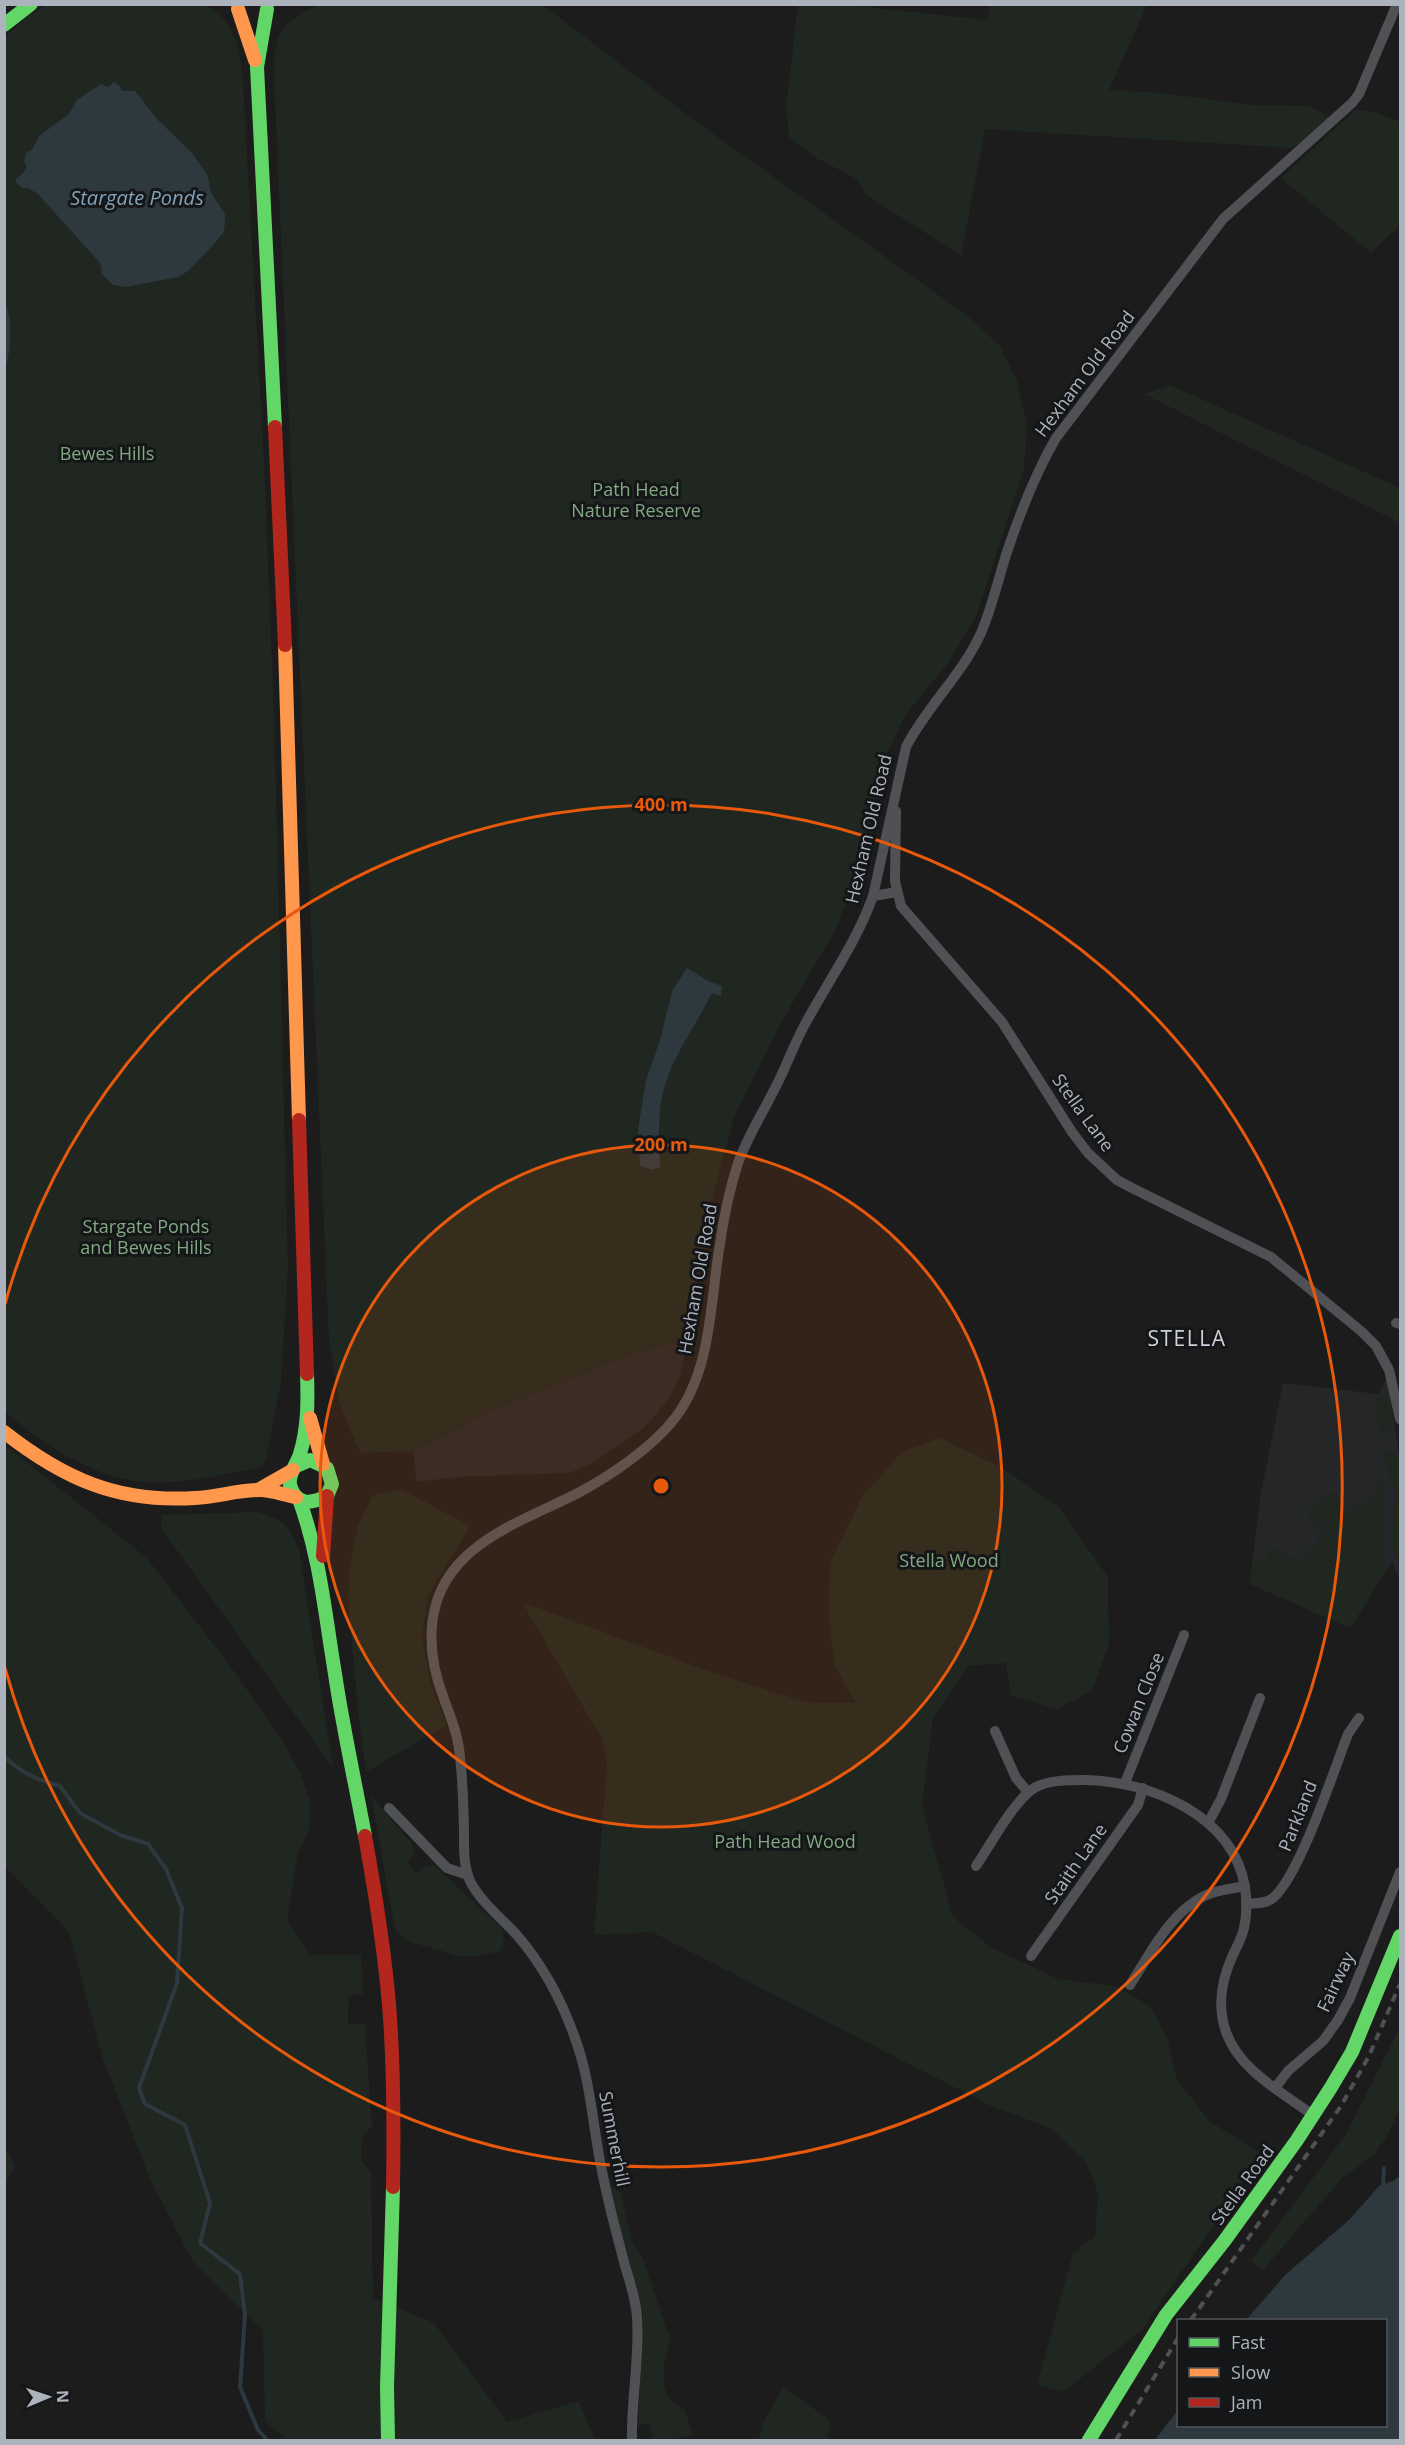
<svg xmlns="http://www.w3.org/2000/svg" width="1405" height="2445" font-family="'Open Sans',sans-serif">
  <style>
    .built { fill: #252628 }
    .green { fill: #1f2720 }
    .water { fill: #2d383f }
    .lines { fill: none; stroke-linecap: round; stroke-linejoin: round }
    .stream { stroke: #2d383f; stroke-width: 4 }
    .street { stroke: #4f5155; stroke-width: 10 }
    .fast { stroke: #63d668; stroke-width: 14 }
    .slow { stroke: #ff974d; stroke-width: 14 }
    .jam { stroke: #b3261e; stroke-width: 14 }
    .rail { stroke: #505154; stroke-width: 4; stroke-dasharray: 8 6; stroke-linecap: butt }
    .ring { fill: none; stroke: #e8590c; stroke-width: 3 }
    .labels { text-anchor: middle; stroke-width: 6; stroke-linejoin: round; paint-order: stroke }
    .street-label { font-size: 18px; fill: #adb3bd; stroke: #151618 }
    .park-label { font-size: 18px; fill: #83a983; stroke: #151618 }
    .water-label { font-size: 20px; font-style: italic; fill: #83a2b9; stroke: #151618 }
    .quarter-label { font-size: 21px; letter-spacing: 1.5px; fill: #ced1d9; stroke: #151618 }
    .centre { fill: #e8590c; stroke: #151618; stroke-width: 3 }
    .ring-label { font-size: 18px; text-anchor: middle; font-weight: bold; fill: #e8590c; stroke: #151618; stroke-width: 6; stroke-linejoin: round; paint-order: stroke }
  </style>
  <rect width="100%" height="100%" fill="#1c1c1c"/>
  <g class="built">
    <polygon points="689,1339 679,1378 669,1399 645,1427 590,1465 569,1473 456,1477 417,1482 413,1451 489,1411 632,1353"/>
    <polygon points="1387,1378 1400,1463 1400,1579 1392,1562 1350,1628 1250,1584 1260,1498 1283,1383 1378,1394"/>
  </g>
  <g class="green">
    <polygon points="798,4 847,5 987,20 990,5 1147,5 1109,90 1162,93 1251,105 1310,106 1333,119 1313,135 1291,148 985,129 961,256 867,195 857,179 816,158 789,137 786,107"/>
    <path d="M 46,5 L 206,5 C 235,21 240,49 243,80 L 264,461 L 274,713 L 288,1269 L 281,1382 L 266,1460 L 262,1467 C 224,1474 182,1485 143,1482 C 91,1477 43,1444 5,1412 L 5,37 L 25,18 Z"/>
    <path d="M 319,5 L 543,5 L 690,117 L 969,317 L 1000,346 L 1017,381 L 1027,425 L 1024,469 L 977,614 L 949,662 L 906,714 L 887,753 L 856,875 L 836,929 L 782,1021 L 734,1117 L 706,1221 L 689,1339 L 632,1353 L 489,1411 L 413,1451 L 360,1453 L 339,1402 L 329,1341 L 275,99 C 275,47 266,29 319,5 Z"/>
    <polygon points="1356,110 1375,112 1400,122 1400,225 1371,253 1281,178"/>
    <polygon points="1170,385 1400,488 1400,523 1144,394"/>
    <path d="M 1383,1396 C 1393,1408 1390,1420 1390,1435 L 1381,1437 L 1375,1400 Z"/>
    <polygon points="940,1438 1002,1468 1058,1506 1108,1577 1109,1644 1092,1691 1057,1709 1011,1696 1006,1663 968,1666 933,1718 922,1806 953,1917 991,1947 1058,1979 1115,1986 1149,2005 1167,2037 1177,2079 1209,2121 1262,2154 1142,2330 1063,2392 1037,2385 1073,2253 1095,2236 1098,2193 1086,2162 1052,2129 989,2105 652,1932 594,1935 607,1762 602,1739 522,1602 708,1671 805,1702 856,1703 835,1667 829,1619 830,1563 862,1497 902,1452"/>
    <polygon points="4,1444 147,1558 231,1667 281,1738 300,1772 310,1802 309,1832 298,1852 287,1921 310,1955 361,1955 363,1994 349,1996 348,2024 365,2024 372,2127 362,2136 361,2161 371,2171 373,2298 434,2323 507,2422 579,2401 595,2440 287,2440 265,2421 263,2331 193,2262 150,2179 102,2056 69,1932 5,1867"/>
    <polygon points="1385,1451 1391,1451 1400,1457 1400,1565 1391,1546 1395,1492 1382,1453"/>
    <path d="M 1378,1475 C 1393,1505 1379,1538 1386,1571 L 1350,1628 L 1250,1584 L 1253,1554 L 1264,1563 L 1272,1547 L 1302,1562 C 1321,1533 1339,1507 1375,1499 Z"/>
    <polygon points="401,1489 470,1526 428,1596 422,1637 430,1683 447,1725 366,1772 358,1711 348,1599 349,1571 358,1525 373,1495"/>
    <polygon points="1332,1491 1346,1509 1319,1529 1305,1511"/>
    <path d="M 258,1512 C 283,1520 289,1525 299,1550 L 333,1768 L 161,1528 L 162,1515 Z"/>
    <polygon points="371,1795 412,1844 414,1854 407,1861 417,1873 426,1866 434,1865 500,1927 504,1935 503,1948 497,1952 477,1956 459,1956 407,1941 395,1930"/>
    <polygon points="1400,2027 1400,2108 1387,2136 1374,2155 1342,2178 1262,2271 1251,2261 1346,2134"/>
    <polygon points="5,2151 9,2153 15,2168 5,2181"/>
    <polygon points="610,2185 621,2193 632,2242 644,2261 670,2339 664,2365 664,2386 669,2400 684,2409 693,2435 667,2440 653,2440 649,2423 638,2426 643,2318"/>
    <polygon points="783,2387 831,2421 827,2440 758,2440 764,2421"/>
  </g>
  <g class="water">
    <path d="M 114,82 L 120,86 L 122,91 L 135,91 L 157,119 L 192,153 L 208,176 L 211,193 L 225,214 L 225,224 L 223,233 L 215,243 L 188,271 L 178,277 L 126,287 L 113,285 L 102,274 L 100,263 L 38,194 L 28,188 L 22,188 L 15,181 C 19,175 24,174 27,167 L 24,161 L 26,153 L 32,150 L 39,136 L 69,114 L 77,100 L 101,84 L 108,87 Z"/>
    <path d="M 5,303 C 13,321 11,351 5,370 Z"/>
    <path d="M 687,968 L 708,981 L 722,986 L 721,996 L 712,993 C 695,1028 670,1058 662,1097 C 657,1119 660,1145 660,1167 L 652,1170 L 640,1165 L 638,1130 L 646,1080 L 660,1041 L 672,991 Z"/>
    <polygon points="1400,2176 1400,2440 1155,2440 1178,2410 1178,2426 1386,2426 1386,2320 1246,2320 1286,2274 1349,2220 1380,2185 1393,2181"/>
  </g>
  <g class="lines">
    <g class="stream">
      <path d="M 4,1756 C 21,1773 37,1780 60,1786 L 80,1813 L 120,1835 L 148,1844 L 166,1869 L 182,1908 L 177,1983 L 139,2088 L 145,2104 L 185,2125 L 210,2203 L 200,2243 L 240,2274 L 245,2315 L 240,2387 L 258,2430 L 267,2440"/>
      <polyline points="1383,2184 1384,2168"/>
    </g>
    <g class="street">
      <polyline points="896,811 895,881 901,906 1002,1022 1072,1132 1088,1153 1117,1180 1132,1188 1271,1257 1361,1331 1376,1346 1389,1370 1400,1419"/>
      <polyline points="873,896 897,892"/>
      <polyline points="1396,1323 1400,1324"/>
      <polyline points="995,1731 1016,1778 1028,1792"/>
      <polyline points="1125,1783 1184,1635"/>
      <polyline points="389,1808 447,1868 468,1875"/>
      <polyline points="1208,1823 1221,1799 1260,1698"/>
      <path d="M 976,1866 C 990,1846 1015,1798 1036,1787 C 1050,1780 1069,1780 1085,1780 C 1150,1781 1233,1815 1245,1887 C 1247,1901 1247,1915 1244,1928 C 1242,1938 1236,1948 1232,1957 C 1221,1982 1217,2006 1226,2032 C 1240,2071 1282,2092 1313,2115"/>
      <path d="M 1246,1904 C 1255,1903 1266,1904 1273,1898 C 1300,1875 1334,1770 1348,1734 L 1359,1718"/>
      <polyline points="1031,1956 1138,1805 1143,1788"/>
      <path d="M 1130,1985 C 1150,1954 1169,1914 1204,1896 C 1217,1890 1231,1889 1245,1886"/>
      <polyline points="1275,2088 1288,2071 1323,2041 1338,2020 1350,1998 1400,1872"/>
      <path d="M 632,2440 C 631,2400 640,2357 637,2317 C 636,2300 630,2282 625,2266 C 617,2234 608,2203 602,2171 C 593,2129 591,2083 576,2041 C 563,2003 543,1965 516,1934 C 501,1918 480,1901 470,1881 C 463,1865 464,1846 464,1829 C 463,1802 463,1776 459,1749 C 457,1731 450,1716 444,1699 C 432,1668 427,1636 436,1604 C 454,1541 526,1520 578,1493 C 610,1476 653,1447 675,1418 C 711,1371 710,1306 719,1250 C 723,1221 729,1191 738,1163 C 747,1138 761,1116 773,1092 C 784,1072 792,1049 803,1028 C 826,984 856,944 873,896 L 906,747 C 927,706 962,675 981,633 C 993,605 999,575 1009,546 C 1022,508 1036,472 1056,438 L 1223,219 L 1352,103 L 1359,94 L 1397,4"/>
    </g>
    <g class="fast">
      <polyline points="267,9 257,67 275,427"/>
      <polyline points="4,25 31,4"/>
      <path d="M 296,1466 L 310,1460 L 327,1468 L 332,1484 L 327,1496 C 311,1504 296,1506 290,1485 C 288,1474 297,1464 300,1454 C 308,1428 308,1401 307,1374"/>
      <path d="M 299,1499 C 320,1556 325,1614 335,1674 C 343,1728 355,1782 365,1836"/>
      <polyline points="388,2440 387,2387 393,2187"/>
      <polyline points="1089,2440 1166,2315 1225,2240 1297,2140 1330,2089 1352,2052 1400,1936"/>
    </g>
    <g class="slow">
      <polyline points="238,9 255,60"/>
      <polyline points="285,645 299,1120"/>
      <polyline points="310,1418 323,1464"/>
      <path d="M 4,1432 C 64,1479 118,1503 195,1498 C 217,1497 238,1490 260,1490 C 272,1490 284,1495 296,1497"/>
      <polyline points="258,1490 293,1470"/>
    </g>
    <g class="jam">
      <polyline points="275,427 285,645"/>
      <polyline points="299,1120 307,1374"/>
      <polyline points="323,1556 327,1496"/>
      <path d="M 365,1836 C 375,1891 384,1947 389,2004 C 394,2065 394,2126 393,2187"/>
    </g>
    <g class="rail">
      <polyline points="1191,2320 1341,2106 1369,2056 1400,1984"/>
      <polyline points="1116,2440 1178,2338"/>
    </g>
  </g>
  <circle cx="661" cy="1486" r="341" fill="#e8590c" fill-opacity=".12"/>
  <g class="ring">
    <circle cx="661" cy="1486" r="341"/>
    <path d="M5 1304A681 681 0 1 1 5 1668"/>
  </g>
  <g class="labels">
    <g class="street-label">
      <text transform="translate(1085 374) rotate(-53)" y="6">Hexham Old Road</text>
      <text transform="translate(869 829) rotate(-77)" y="6">Hexham Old Road</text>
      <text transform="translate(1083 1113) rotate(54)" y="6">Stella Lane</text>
      <text transform="translate(698 1279) rotate(-80)" y="6">Hexham Old Road</text>
      <text transform="translate(1139 1703) rotate(-68)" y="6">Cowan Close</text>
      <text transform="translate(1298 1816) rotate(-68)" y="6">Parkland</text>
      <text transform="translate(1076 1864) rotate(-55)" y="6">Staith Lane</text>
      <text transform="translate(1336 1982) rotate(-65)" y="6">Fairway</text>
      <text transform="translate(614 2139) rotate(79)" y="6">Summerhill</text>
      <text transform="translate(1243 2185) rotate(-54)" y="6">Stella Road</text>
    </g>
    <g class="park-label">
      <text x="107" y="460">Bewes Hills</text>
      <text x="636" y="496">Path Head<tspan x="636" dy="21">Nature Reserve</tspan></text>
      <text x="146" y="1233">Stargate Ponds<tspan x="146" dy="21">and Bewes Hills</tspan></text>
      <text x="949" y="1567">Stella Wood</text>
      <text x="785" y="1848">Path Head Wood</text>
    </g>
    <g class="water-label">
      <text x="137" y="205">Stargate Ponds</text>
    </g>
    <g class="quarter-label">
      <text x="1187" y="1346">STELLA</text>
    </g>
  </g>
  <circle cx="661" cy="1486" r="9" class="centre"/>
  <g class="ring-label">
    <text x="661" y="811">400 m</text>
    <text x="661" y="1151">200 m</text>
  </g>
  <rect width="1405" height="2445" fill="none" stroke="#adb3bd" stroke-width="12"/>
  <rect x="1177" y="2319" width="210" height="108" fill="#151618" stroke="#52555a" stroke-width="1.5"/>
  <rect x="1189" y="2338" width="30" height="9" fill="#63d668" stroke="#52555a" stroke-width="1.5"/>
  <text x="1231" y="2349" font-size="18" fill="#adb3bd">Fast</text>
  <rect x="1189" y="2368" width="30" height="9" fill="#ff974d" stroke="#52555a" stroke-width="1.5"/>
  <text x="1231" y="2379" font-size="18" fill="#adb3bd">Slow</text>
  <rect x="1189" y="2398" width="30" height="9" fill="#b3261e" stroke="#52555a" stroke-width="1.5"/>
  <text x="1231" y="2409" font-size="18" fill="#adb3bd">Jam</text>
  <g transform="translate(48 2397) rotate(88)" stroke="#151618" stroke-width="4.5" paint-order="stroke">
  <path d="M0-4.5L10 22L0 15L-10 22Z" fill="#adb3bd"/>
  <text y="-9" font-size="16" font-weight="bold" text-anchor="middle" fill="#adb3bd">N</text>
  </g>
</svg>
